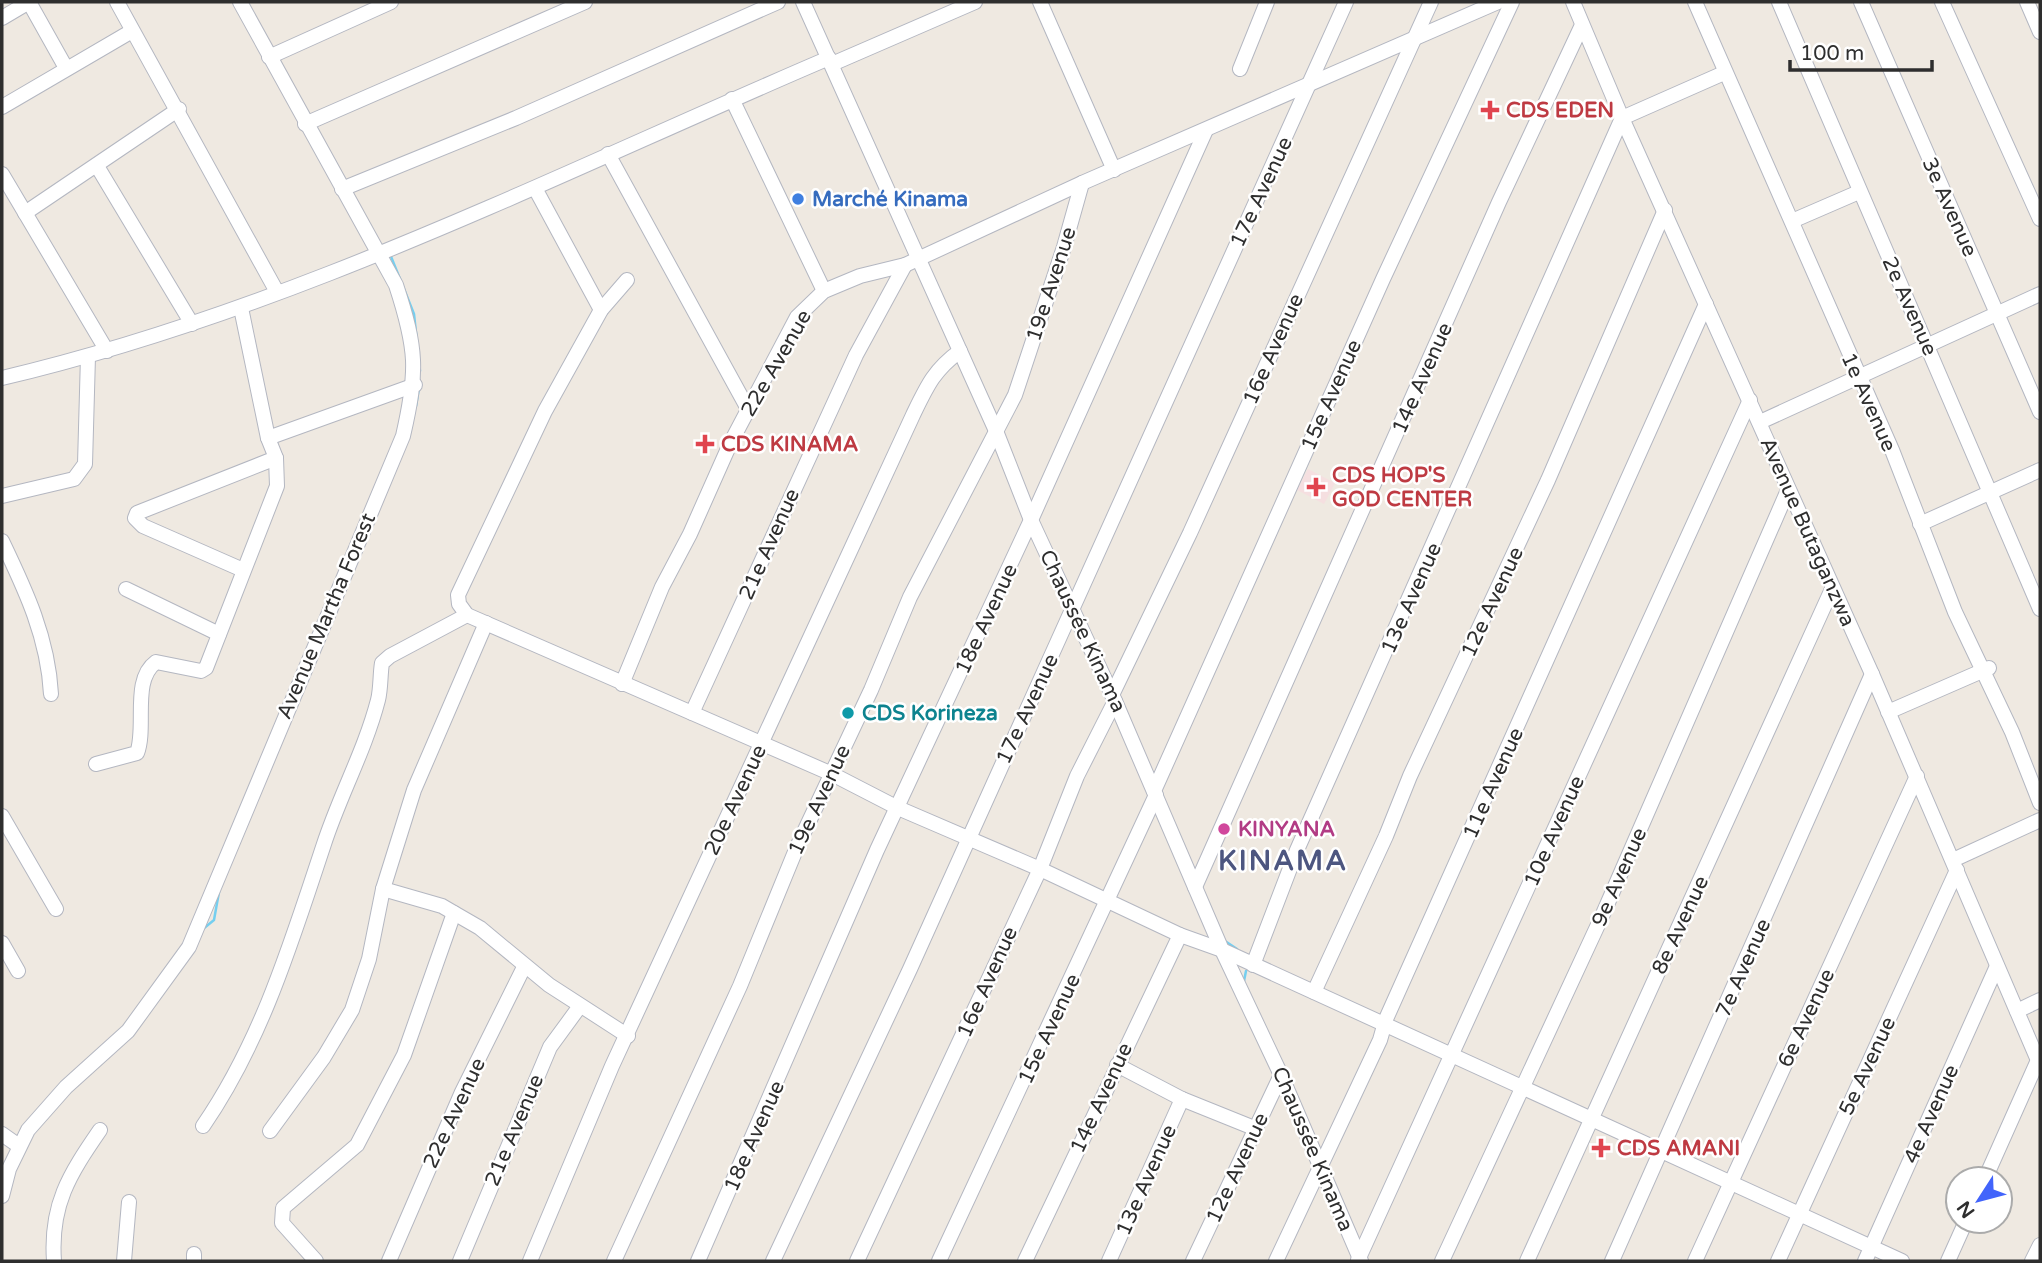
<svg xmlns="http://www.w3.org/2000/svg" width="2042" height="1263" font-family="'Varela Round',sans-serif">
  <style>
    .medical { fill: #f5dfe0 }
    .lines { fill: none; stroke-linecap: round; stroke-linejoin: round }
    .stream { stroke: #75cff0; stroke-width: 2.5 }
    .minor-casing { stroke: #b4b7c1; stroke-width: 16 }
    .minor { stroke: #fff; stroke-width: 14 }
    .health-dot { fill: #e0444e; stroke: #fff; stroke-width: 2.5 }
    .shop-dot { fill: #3f7fe0; stroke: #fff; stroke-width: 2.5 }
    .culture-dot { fill: #0f9aa8; stroke: #fff; stroke-width: 2.5 }
    .hotel-dot { fill: #d1479c; stroke: #fff; stroke-width: 2.5 }
    .labels { text-anchor: middle; stroke-width: 5; stroke-linejoin: round; paint-order: stroke }
    .health-label { font-size: 21px; font-weight: bold; fill: #be3a42; stroke: #fff; text-anchor: start }
    .street-label { font-size: 21px; fill: #2e2e2e; stroke: #fff }
    .shop-label { font-size: 21px; font-weight: bold; fill: #366cbe; stroke: #fff; text-anchor: start }
    .culture-label { font-size: 21px; font-weight: bold; fill: #0d838f; stroke: #fff; text-anchor: start }
    .hotel-label { font-size: 21px; font-weight: bold; fill: #b23c85; stroke: #fff; text-anchor: start }
    .district-label { font-size: 28px; font-weight: bold; letter-spacing: 2px; fill: #4d5680; stroke: #fff }
  </style>
  <rect width="100%" height="100%" fill="#efe9e1"/>
  <polygon class="medical" points="1308,469 1335,483 1324,504 1297,490"/>
  <g class="lines">
    <g class="stream">
      <polyline points="390,254 414,314 420,371"/>
      <polyline points="416,406 419,388"/>
      <polyline points="203,929 214,920 219,892"/>
      <polyline points="1225,941 1237,949"/>
      <polyline points="1244,981 1246,971"/>
    </g>
    <g class="minor-casing">
      <g id="minor">
        <polyline points="29,2 66,68"/>
        <polyline points="117,2 277,292"/>
        <polyline points="803,2 996,431 1031,520 1115,701 1222,950 1281,1075 1361,1261"/>
        <polyline points="1040,2 1114,170"/>
        <polyline points="1573,2 1622,118 1872,674 2040,1065"/>
        <polyline points="1695,2 1892,450 1955,612 2012,732 2040,803"/>
        <polyline points="1779,2 2040,609"/>
        <polyline points="1861,2 2040,412"/>
        <polyline points="1942,2 2040,219"/>
        <polyline points="2027,2 2040,32"/>
        <polyline points="2,18 29,2"/>
        <polyline points="269,57 391,2"/>
        <polyline points="832,64 975,2"/>
        <polyline points="1240,69 1267,2"/>
        <polyline points="732,99 824,291"/>
        <polyline points="2,107 132,31"/>
        <polyline points="305,124 585,2"/>
        <polyline points="608,154 748,409"/>
        <polyline points="97,166 192,324"/>
        <polyline points="2,174 107,351"/>
        <polyline points="342,189 516,118 778,2"/>
        <polyline points="536,190 601,310"/>
        <polyline points="25,213 179,109"/>
        <polyline points="1792,221 1859,192"/>
        <polyline points="627,280 601,310 545,411 458,595 459,604 467,615 832,774 898,808 1040,869 1180,935 1222,950 1902,1261"/>
        <path d="M 2,378 C 291,310 557,174 829,58"/>
        <polyline points="1760,422 2040,294"/>
        <polyline points="268,438 415,385"/>
        <polyline points="2,496 74,479 85,464 88,356"/>
        <polyline points="1920,524 2040,470"/>
        <path d="M 2,541 C 26,591 48,638 51,694"/>
        <polyline points="243,570 143,526 135,518 137,513 276,458"/>
        <polyline points="126,589 219,634"/>
        <polyline points="622,684 662,587 690,534 730,444 797,317 824,291 860,276 905,265 1082,183 1498,2"/>
        <polyline points="1112,695 1190,533 1431,2"/>
        <polyline points="1888,712 1989,668"/>
        <polyline points="692,713 856,355 905,265"/>
        <path d="M 96,764 L 137,753 C 147,727 131,680 156,662 L 201,671 L 206,668 L 277,486 L 276,458 L 268,438 L 241,308"/>
        <polyline points="1154,791 1383,279 1512,2"/>
        <polyline points="2,816 56,909"/>
        <polyline points="1953,860 2040,820"/>
        <polyline points="1195,887 1499,202 1582,25"/>
        <polyline points="383,889 442,906 454,913 480,928 549,985 628,1036"/>
        <polyline points="2,943 18,971"/>
        <polyline points="1253,965 1297,850 1622,118 1724,73"/>
        <polyline points="1314,992 1386,836 1410,776 1548,480 1665,210"/>
        <polyline points="2017,1011 2040,1000"/>
        <polyline points="1117,1065 1182,1099 1254,1128"/>
        <path d="M 203,1126 C 262,1040 291,943 324,844 C 340,795 365,750 378,700 C 381,688 380,675 382,663 L 390,656 L 467,615"/>
        <polyline points="270,1131 324,1057 352,1010 369,959 383,889 414,790 486,623"/>
        <polyline points="2,1134 19,1146"/>
        <polyline points="1985,1179 2038,1060"/>
        <path d="M 2,1196 L 9,1169 L 28,1130 L 66,1087 L 128,1031 L 189,947 L 403,436 C 418,371 417,349 396,285 L 240,2"/>
        <polyline points="194,1254 194,1261"/>
        <polyline points="1358,1260 1750,400"/>
        <path d="M 54,1261 C 50,1205 69,1175 100,1130"/>
        <polyline points="124,1261 129,1202"/>
        <polyline points="316,1261 282,1223 283,1208 357,1145 404,1055 454,913"/>
        <polyline points="389,1261 462,1092 524,967"/>
        <polyline points="460,1261 550,1047 580,1006"/>
        <path d="M 530,1261 L 612,1066 L 913,415 C 927,386 934,370 960,351"/>
        <polyline points="614,1261 740,986 797,847 871,690 910,597 1015,395 1064,247 1082,183"/>
        <polyline points="698,1261 877,850 1031,520 1206,130"/>
        <polyline points="773,1261 910,969 1346,2"/>
        <polyline points="857,1261 1040,869 1077,776 1115,701"/>
        <polyline points="939,1261 1156,795"/>
        <polyline points="1025,1261 1180,935"/>
        <polyline points="1109,1261 1182,1099"/>
        <polyline points="1193,1261 1281,1075"/>
        <polyline points="1276,1261 1380,1040 1386,1019 1706,304"/>
        <polyline points="1442,1261 1603,914 1788,490"/>
        <polyline points="1527,1261 1832,589"/>
        <polyline points="1612,1261 1872,674"/>
        <polyline points="1695,1261 1917,776"/>
        <polyline points="1778,1261 1957,870"/>
        <polyline points="1865,1261 1997,966"/>
        <polyline points="1948,1261 1966,1221"/>
        <polyline points="2032,1261 2040,1245"/>
      </g>
    </g>
    <use href="#minor" class="minor"/>
  </g>
  <g class="health-dot">
    <path d="M1486.5 99.5h7v7h7v7h-7v7h-7v-7h-7v-7h7z"/>
    <path d="M701.5 433.5h7v7h7v7h-7v7h-7v-7h-7v-7h7z"/>
    <path d="M1312.5 476.5h7v7h7v7h-7v7h-7v-7h-7v-7h7z"/>
    <path d="M1597.5 1137.5h7v7h7v7h-7v7h-7v-7h-7v-7h7z"/>
  </g>
  <circle class="shop-dot" cx="798" cy="199" r="7"/>
  <circle class="culture-dot" cx="848" cy="713" r="7"/>
  <circle class="hotel-dot" cx="1224" cy="829" r="7"/>
  <g class="labels">
    <g class="health-label">
      <text x="1506" y="117">CDS EDEN</text>
      <text x="721" y="451">CDS KINAMA</text>
      <text x="1332" y="482">CDS HOP'S<tspan x="1332" dy="24">GOD CENTER</tspan></text>
      <text x="1617" y="1155">CDS AMANI</text>
    </g>
    <g class="street-label">
      <text transform="translate(1261 192) rotate(-65)" y="7">17e Avenue</text>
      <text transform="translate(1950 207) rotate(66)" y="7">3e Avenue</text>
      <text transform="translate(1051 284) rotate(-72)" y="7">19e Avenue</text>
      <text transform="translate(1910 306) rotate(66)" y="7">2e Avenue</text>
      <text transform="translate(1273 349) rotate(-66)" y="7">16e Avenue</text>
      <text transform="translate(776 363) rotate(-60)" y="7">22e Avenue</text>
      <text transform="translate(1422 378) rotate(-66)" y="7">14e Avenue</text>
      <text transform="translate(1331 395) rotate(-66)" y="7">15e Avenue</text>
      <text transform="translate(1869 402) rotate(66)" y="7">1e Avenue</text>
      <text transform="translate(1808 532) rotate(66)" y="7">Avenue Butaganzwa</text>
      <text transform="translate(769 544) rotate(-66)" y="7">21e Avenue</text>
      <text transform="translate(1411 598) rotate(-66)" y="7">13e Avenue</text>
      <text transform="translate(1492 602) rotate(-65)" y="7">12e Avenue</text>
      <text transform="translate(326 616) rotate(-67)" y="7">Avenue Martha Forest</text>
      <text transform="translate(986 619) rotate(-65)" y="7">18e Avenue</text>
      <text transform="translate(1083 631) rotate(65)" y="7">Chaussée Kinama</text>
      <text transform="translate(1027 709) rotate(-65)" y="7">17e Avenue</text>
      <text transform="translate(1493 783) rotate(-66)" y="7">11e Avenue</text>
      <text transform="translate(735 800) rotate(-65)" y="7">20e Avenue</text>
      <text transform="translate(819 800) rotate(-65)" y="7">19e Avenue</text>
      <text transform="translate(1554 831) rotate(-66)" y="7">10e Avenue</text>
      <text transform="translate(1619 877) rotate(-66)" y="7">9e Avenue</text>
      <text transform="translate(1680 925) rotate(-65)" y="7">8e Avenue</text>
      <text transform="translate(1743 968) rotate(-66)" y="7">7e Avenue</text>
      <text transform="translate(987 982) rotate(-66)" y="7">16e Avenue</text>
      <text transform="translate(1806 1018) rotate(-65)" y="7">6e Avenue</text>
      <text transform="translate(1049 1029) rotate(-65)" y="7">15e Avenue</text>
      <text transform="translate(1867 1066) rotate(-65)" y="7">5e Avenue</text>
      <text transform="translate(1101 1098) rotate(-65)" y="7">14e Avenue</text>
      <text transform="translate(454 1113) rotate(-65)" y="7">22e Avenue</text>
      <text transform="translate(1931 1114) rotate(-66)" y="7">4e Avenue</text>
      <text transform="translate(514 1130) rotate(-67)" y="7">21e Avenue</text>
      <text transform="translate(754 1136) rotate(-66)" y="7">18e Avenue</text>
      <text transform="translate(1313 1149) rotate(67)" y="7">Chaussée Kinama</text>
      <text transform="translate(1237 1168) rotate(-65)" y="7">12e Avenue</text>
      <text transform="translate(1146 1180) rotate(-66)" y="7">13e Avenue</text>
    </g>
    <g class="shop-label">
      <text x="812" y="206">Marché Kinama</text>
    </g>
    <g class="culture-label">
      <text x="862" y="720">CDS Korineza</text>
    </g>
    <g class="hotel-label">
      <text x="1238" y="836">KINYANA</text>
    </g>
    <g class="district-label">
      <text x="1283" y="870">KINAMA</text>
    </g>
  </g>
  <rect width="2042" height="1263" fill="none" stroke="#2e2e2e" stroke-width="7"/>
  <g transform="translate(1979 1200) rotate(234)"><circle r="33" fill="#ffffff" stroke="#ababab" stroke-width="2"/>
  <path d="M0-5L12 26L0 18L-12 26Z" fill="#4264fb"/>
  <text y="-10" font-size="19" font-weight="bold" text-anchor="middle" fill="#2e2e2e">N</text>
  </g>
  <path d="M1790 60v10h142v-10" fill="none" stroke="#2e2e2e" stroke-width="3.5"/>
  <text x="1800" y="60" font-size="21" fill="#2e2e2e" stroke="#ffffff" stroke-width="5" paint-order="stroke">100 m</text>
</svg>
